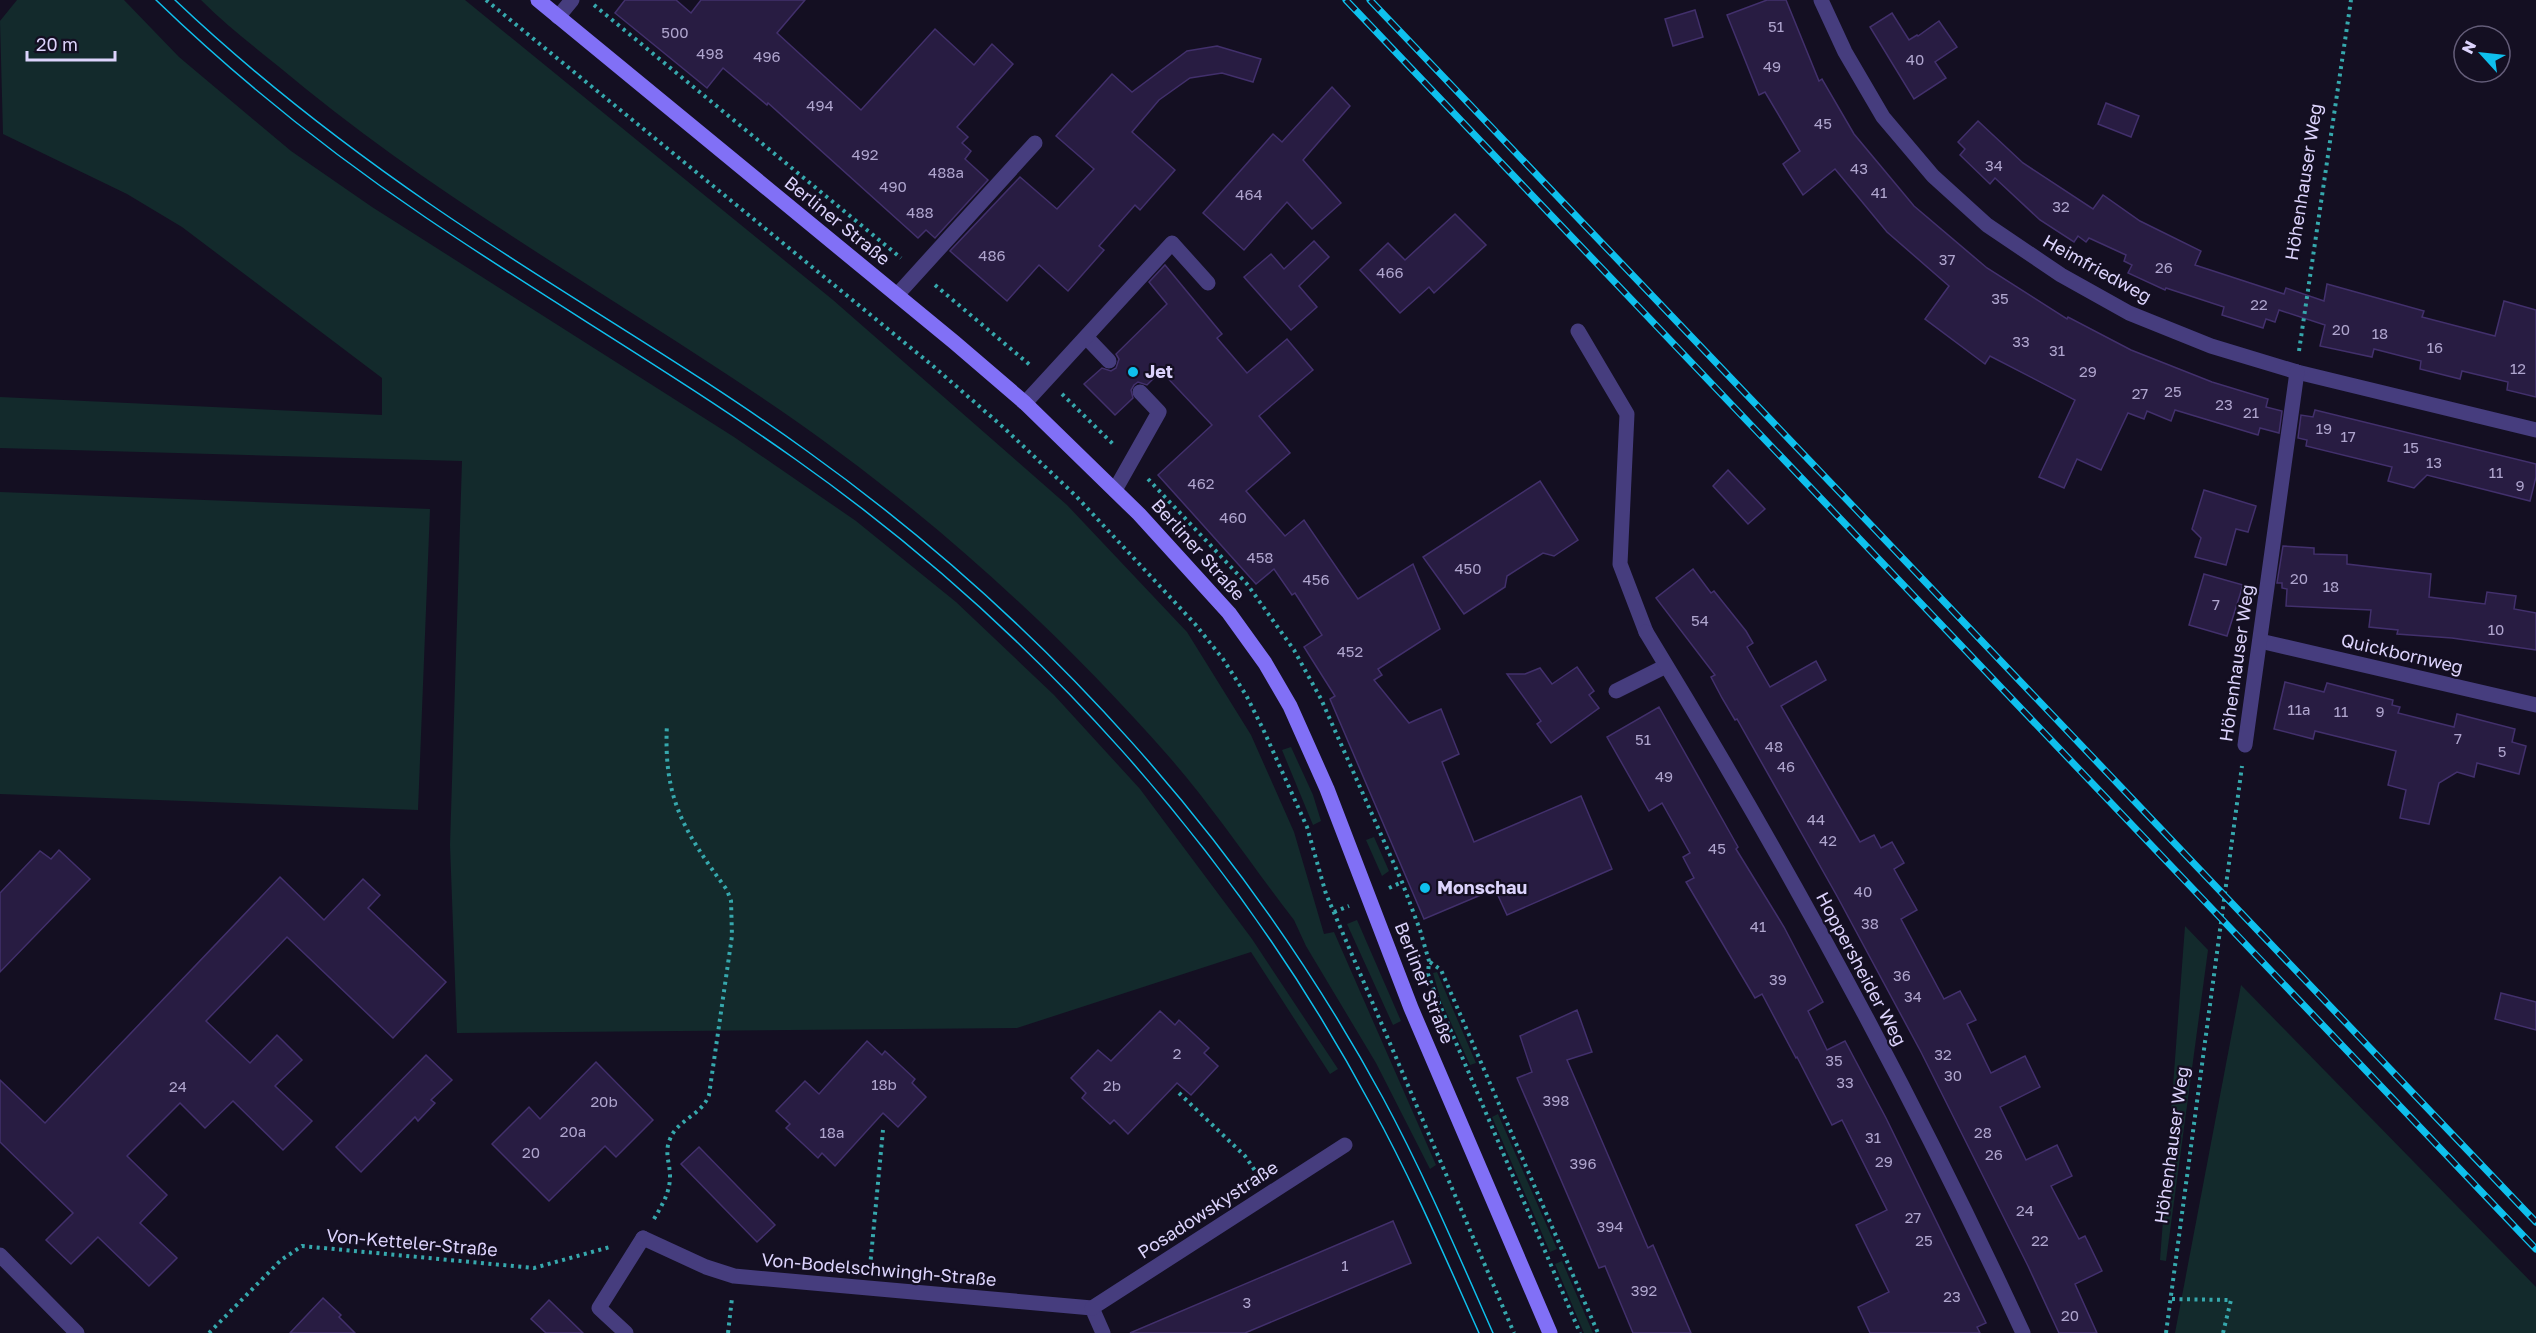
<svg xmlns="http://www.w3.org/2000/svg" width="2536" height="1333" font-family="'Golos Text',sans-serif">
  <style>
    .green { fill: #132a2c }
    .building { fill: #281c42; stroke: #42306c; stroke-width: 1.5 }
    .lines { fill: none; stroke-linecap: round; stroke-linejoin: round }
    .path { stroke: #36a8ad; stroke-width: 4; stroke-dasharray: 3 4.5; stroke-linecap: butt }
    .lane { stroke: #463d7e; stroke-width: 15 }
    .street { stroke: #463d7e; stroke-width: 15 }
    .secondary { stroke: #8170f6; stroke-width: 15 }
    .tram { stroke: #0fc0ed; stroke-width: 1.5 }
    .rail-casing { stroke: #0fc0ed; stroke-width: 7 }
    .rail { stroke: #140f22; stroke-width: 4.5; stroke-dasharray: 14; stroke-linecap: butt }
    .poi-dot { fill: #0fc0ed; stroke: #140f22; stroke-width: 2 }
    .labels { text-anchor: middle; stroke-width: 4.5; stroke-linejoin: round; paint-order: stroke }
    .number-label { font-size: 15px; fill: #afa5ce }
    .street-label { font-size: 18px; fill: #dcd3fc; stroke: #140f22 }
    .poi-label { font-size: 18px; font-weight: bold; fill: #dcd3fc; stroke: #140f22; text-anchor: start }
  </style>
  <rect width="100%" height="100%" fill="#140f22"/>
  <g class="green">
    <polygon points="17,0 124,0 179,57 291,151 372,207 734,437 856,521 956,602 1054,695 1140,789 1252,939 1338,1069 1330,1074 1251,952 1017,1028 457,1033 450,845 462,461 0,448 0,397 382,415 382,378 182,227 127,194 3,134 0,21"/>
    <path d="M 201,0 L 465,0 L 833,300 L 1067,505 L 1187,632 L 1251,735 L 1294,832 L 1324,934 L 1334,932 L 1436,1165 L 1430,1169 L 1376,1063 L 1306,946 L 1294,920 C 1253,867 1215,810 1171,759 C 1050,621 913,499 761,397 C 599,288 427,192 278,66 C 252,45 225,24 201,0 Z"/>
    <polygon points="0,492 430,509 418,810 0,794"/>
    <polygon points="1291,747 1313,795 1321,821 1313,825 1282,750"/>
    <polygon points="1374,837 1389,871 1382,876 1366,840"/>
    <polygon points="1357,920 1401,1021 1393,1025 1347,924"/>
    <polygon points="2185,926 2208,950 2166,1261 2160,1260"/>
    <polygon points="1437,972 1476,1063 1470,1065 1441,1001 1433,973"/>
    <polygon points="2241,985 2536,1287 2536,1333 2175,1333"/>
    <polygon points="1498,1114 1557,1249 1550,1252 1492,1117"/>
    <polygon points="1562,1261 1593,1333 1584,1333 1555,1264"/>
  </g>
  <g class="building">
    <polygon points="625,0 676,0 691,13 701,0 805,0 777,33 861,110 935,29 974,65 992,44 1013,64 957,127 968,137 962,143 971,151 965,159 988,180 935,238 926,230 918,238 768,103 767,105 723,68 707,88 615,13"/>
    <polygon points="1767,0 1786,0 1819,81 1822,79 1854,134 1914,206 1987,268 2067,319 2068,317 2131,350 2212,382 2268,399 2266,407 2282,411 2279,433 2260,428 2258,435 2175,410 2171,421 2147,411 2144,419 2128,413 2101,470 2077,459 2064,488 2039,477 2075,400 1990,356 1985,364 1925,319 1949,286 1887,232 1835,169 1803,195 1783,164 1800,151 1765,92 1759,95 1727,15"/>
    <polygon points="1695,10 1703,37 1673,46 1665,19"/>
    <polygon points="1892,13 1909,40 1917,35 1918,36 1939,21 1957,47 1935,62 1946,78 1914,99 1870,27"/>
    <polygon points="1217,46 1261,59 1253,82 1222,73 1190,78 1159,100 1132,132 1175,170 1140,210 1135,205 1099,246 1104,250 1068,291 1039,265 1007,301 950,251 1020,177 1057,209 1094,169 1056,136 1112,74 1132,92 1187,51"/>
    <polygon points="1332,87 1350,106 1303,160 1341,203 1312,229 1287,202 1244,250 1203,213 1273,134 1282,142"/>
    <polygon points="2106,103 2139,116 2131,137 2098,124"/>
    <polygon points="1978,121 2023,163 2093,209 2103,195 2140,221 2201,251 2195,265 2284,294 2286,288 2324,301 2327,284 2424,311 2422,317 2495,336 2504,301 2536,310 2536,397 2507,390 2508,382 2462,371 2460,379 2420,369 2421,361 2374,349 2372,357 2320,346 2325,325 2279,310 2275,322 2266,319 2263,328 2222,315 2224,307 2166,288 2165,290 2128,273 2132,265 2124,261 2126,255 2089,238 2086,242 2078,236 2074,242 2040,220 1995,178 1990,184 1960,155 1965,149 1958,142"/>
    <polygon points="1455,214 1486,245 1434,293 1429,287 1400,313 1360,270 1388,243 1405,260"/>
    <polygon points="1314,241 1329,257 1299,286 1317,307 1291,330 1244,277 1271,254 1284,269"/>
    <polygon points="1165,265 1222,334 1217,338 1247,373 1287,339 1313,370 1259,416 1290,453 1246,491 1285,536 1304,520 1358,599 1413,564 1440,629 1378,669 1382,675 1374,680 1409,723 1441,709 1459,754 1442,762 1474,842 1581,796 1612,869 1507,915 1495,889 1424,919 1330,699 1335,696 1304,647 1322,635 1295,593 1292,595 1274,569 1256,584 1158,475 1212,425 1161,371 1147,385 1138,382 1134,385 1131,390 1133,398 1115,415 1084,384 1102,368 1111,371 1116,368 1119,359 1116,354 1167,304 1149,282"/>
    <polygon points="2315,410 2536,464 2536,477 2530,501 2427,475 2414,488 2388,481 2392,467 2306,446 2307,440 2298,438 2301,415 2313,417"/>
    <polygon points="1728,470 1765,509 1748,524 1713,486"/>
    <polygon points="1540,481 1578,540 1554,556 1543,553 1507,576 1505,587 1464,614 1423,557"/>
    <polygon points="2204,490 2256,506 2248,532 2236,529 2226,565 2195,557 2201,538 2192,529"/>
    <polygon points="2283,546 2314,548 2314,554 2347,555 2347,564 2431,574 2429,597 2485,604 2487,592 2516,596 2514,609 2536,613 2536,650 2452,638 2397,634 2398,630 2369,627 2371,610 2286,606 2287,589 2282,588 2282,583 2277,583"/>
    <polygon points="1693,569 1711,593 1714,591 1746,631 1753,643 1747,647 1770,687 1816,661 1826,680 1781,706 1860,842 1874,835 1881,848 1892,842 1904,863 1894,869 1917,910 1901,919 1944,999 1960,991 1976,1020 1967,1024 1991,1073 2025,1056 2040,1087 2000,1107 2026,1160 2057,1145 2072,1176 2051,1186 2079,1239 2085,1236 2102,1271 2075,1284 2097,1333 2059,1333 2028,1266 1921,1052 1837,896 1737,719 1735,720 1722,698 1711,677 1715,675 1656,598"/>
    <polygon points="2204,574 2243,585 2227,636 2189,625"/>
    <polygon points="1577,667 1594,691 1589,695 1599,708 1551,743 1537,724 1541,721 1507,674 1525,674 1540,668 1552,684"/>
    <polygon points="2285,682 2324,692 2327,683 2393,700 2392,705 2400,707 2398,713 2454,727 2457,714 2515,729 2512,742 2526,746 2519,774 2477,763 2474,777 2457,772 2439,783 2429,824 2400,818 2406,790 2388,785 2396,751 2315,731 2313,739 2274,729"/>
    <polygon points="1659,707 1738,847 1736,849 1784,927 1823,1002 1808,1011 1827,1050 1845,1041 1886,1118 1986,1323 1977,1327 1980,1333 1870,1333 1858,1307 1889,1292 1856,1225 1887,1210 1842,1120 1832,1125 1797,1057 1796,1058 1762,994 1755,998 1686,882 1694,878 1683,857 1690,853 1662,803 1649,811 1607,737"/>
    <polygon points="59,850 90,879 0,972 0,893 40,851 51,859"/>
    <polygon points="280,877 324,920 363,879 380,895 368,908 446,982 393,1038 287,937 206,1021 250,1063 277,1035 302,1060 275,1086 312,1121 283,1150 233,1101 205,1128 180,1103 127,1156 167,1195 140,1223 177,1258 149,1286 98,1237 71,1264 46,1240 73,1213 0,1142 0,1080 45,1123"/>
    <polygon points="2501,993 2536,1002 2536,1030 2495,1019"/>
    <polygon points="1577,1010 1592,1052 1567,1060 1648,1248 1653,1245 1691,1333 1633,1333 1605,1266 1599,1268 1517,1078 1532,1072 1520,1036"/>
    <polygon points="1160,1011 1175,1025 1179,1020 1209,1048 1204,1053 1218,1066 1191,1095 1177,1083 1128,1134 1114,1120 1110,1124 1082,1098 1086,1093 1071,1078 1098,1050 1111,1061"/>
    <polygon points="867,1041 882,1055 885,1051 915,1079 912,1083 926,1097 898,1127 883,1113 835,1166 822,1153 818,1158 786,1128 790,1124 776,1111 805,1081 819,1094"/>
    <polygon points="426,1055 452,1080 431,1100 435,1103 418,1121 415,1117 361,1172 336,1147"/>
    <polygon points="596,1062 653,1120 616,1157 605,1146 549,1201 492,1144 529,1107 540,1119"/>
    <polygon points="699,1147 775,1225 757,1242 681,1164"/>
    <polygon points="1393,1221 1411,1263 1245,1333 1130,1333"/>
    <polygon points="323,1298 341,1315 339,1317 355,1333 290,1333"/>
    <polygon points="549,1300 583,1333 546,1333 531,1319"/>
  </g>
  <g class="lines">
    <g class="path">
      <polyline points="486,0 933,366 1003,427 1076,496 1195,624 1223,659 1246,695 1263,729 1307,827 1326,894 1514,1333"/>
      <polyline points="594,5 901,258"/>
      <polyline points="935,285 1030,365"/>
      <polyline points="2299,351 2351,0"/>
      <polyline points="1062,394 1115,446"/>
      <polyline points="1148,479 1247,584 1294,650 1321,699 1402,882 1420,930 1429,961 1428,974 1436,996 1580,1333"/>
      <polyline points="1389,888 1402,882"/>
      <polyline points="1334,912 1349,906"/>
      <polyline points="1430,962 1441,970 1598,1333"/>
      <polyline points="1179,1093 1245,1156 1258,1175"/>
      <path d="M 654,1219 C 662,1205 670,1193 670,1176 C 670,1163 664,1153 670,1139 C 677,1120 702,1115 709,1095 L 732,936 L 731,901 L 727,890 C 684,831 663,799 667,724"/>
      <polyline points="870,1267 883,1130"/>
      <polyline points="2172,1299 2231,1300 2223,1333"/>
      <polyline points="209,1333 281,1260 302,1246 534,1268 610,1247"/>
      <polyline points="728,1333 732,1298"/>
      <polyline points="2166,1333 2242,766"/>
    </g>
    <g class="lane">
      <polyline points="558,17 572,0"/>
      <polyline points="897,295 1035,143"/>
      <polyline points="1578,331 1627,414 1620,564 1646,632"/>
      <polyline points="1087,338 1109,361"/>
      <polyline points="1025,403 1172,243 1208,283"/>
      <polyline points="1115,490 1159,412 1140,392"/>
      <polyline points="1616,691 1666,666"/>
      <polyline points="0,1255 77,1333"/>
      <polyline points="626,1333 599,1308 643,1238"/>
    </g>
    <g class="street">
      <polyline points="1821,0 1845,52 1883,117 1933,176 1987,225 2061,275 2129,313 2211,346 2297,372 2536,430"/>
      <path d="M 1646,632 C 1784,858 1912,1092 2023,1333"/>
      <polyline points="2260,641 2536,705"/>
      <polyline points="2245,745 2297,372"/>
      <polyline points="643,1238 706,1267 734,1276 1092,1308 1103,1333"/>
      <polyline points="1092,1308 1345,1145"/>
    </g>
    <polyline class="secondary" points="538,0 954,342 1025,403 1139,514 1229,613 1265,663 1290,706 1327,789 1411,1008 1550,1333"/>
    <g class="tram">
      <path d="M 156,0 C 239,80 329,152 425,217 C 547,300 675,374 795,459 C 1033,627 1234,850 1372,1107 C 1412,1180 1445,1257 1479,1333"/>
      <path d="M 175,0 C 254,75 340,142 430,204 C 553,289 685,363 807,451 C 1044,621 1243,841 1383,1098 C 1424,1174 1458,1254 1493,1333"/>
    </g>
    <g class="rail-casing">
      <g id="rail">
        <polyline points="1346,0 2536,1249"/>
        <polyline points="1370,0 2536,1222"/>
      </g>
    </g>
    <use href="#rail" class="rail"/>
  </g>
  <g class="poi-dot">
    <circle cx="1133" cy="372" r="6"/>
    <circle cx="1425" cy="888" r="6"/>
  </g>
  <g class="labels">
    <g class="number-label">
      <text x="1776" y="32">51</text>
      <text x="675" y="38">500</text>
      <text x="710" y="59">498</text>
      <text x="767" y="62">496</text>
      <text x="1915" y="65">40</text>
      <text x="1772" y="72">49</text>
      <text x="820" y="111">494</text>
      <text x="1823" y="129">45</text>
      <text x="865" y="160">492</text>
      <text x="1994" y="171">34</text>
      <text x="1859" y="174">43</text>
      <text x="946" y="178">488a</text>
      <text x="893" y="192">490</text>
      <text x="1879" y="198">41</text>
      <text x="1249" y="200">464</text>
      <text x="2061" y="212">32</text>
      <text x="920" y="218">488</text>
      <text x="992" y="261">486</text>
      <text x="1947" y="265">37</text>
      <text x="2164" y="273">26</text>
      <text x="1390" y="278">466</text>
      <text x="2000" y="304">35</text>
      <text x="2259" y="310">22</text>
      <text x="2341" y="335">20</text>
      <text x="2380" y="339">18</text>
      <text x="2021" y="347">33</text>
      <text x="2435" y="353">16</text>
      <text x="2057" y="356">31</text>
      <text x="2518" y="374">12</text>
      <text x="2088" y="377">29</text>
      <text x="2173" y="397">25</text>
      <text x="2140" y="399">27</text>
      <text x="2224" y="410">23</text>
      <text x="2251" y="418">21</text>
      <text x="2324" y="434">19</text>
      <text x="2348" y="442">17</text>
      <text x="2411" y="453">15</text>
      <text x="2434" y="468">13</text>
      <text x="2496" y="478">11</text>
      <text x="1201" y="489">462</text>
      <text x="2520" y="491">9</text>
      <text x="1233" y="523">460</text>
      <text x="1260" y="563">458</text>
      <text x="1468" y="574">450</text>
      <text x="2299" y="584">20</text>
      <text x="1316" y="585">456</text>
      <text x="2331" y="592">18</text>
      <text x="2216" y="610">7</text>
      <text x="1700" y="626">54</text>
      <text x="2496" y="635">10</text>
      <text x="1350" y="657">452</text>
      <text x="2299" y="715">11a</text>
      <text x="2341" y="717">11</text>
      <text x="2380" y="717">9</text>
      <text x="2458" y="744">7</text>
      <text x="1643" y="745">51</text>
      <text x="1774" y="752">48</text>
      <text x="2502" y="757">5</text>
      <text x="1786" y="772">46</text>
      <text x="1664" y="782">49</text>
      <text x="1816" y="825">44</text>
      <text x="1828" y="846">42</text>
      <text x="1717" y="854">45</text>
      <text x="1863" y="897">40</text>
      <text x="1870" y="929">38</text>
      <text x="1758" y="932">41</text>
      <text x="1902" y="981">36</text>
      <text x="1778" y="985">39</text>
      <text x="1913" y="1002">34</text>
      <text x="1177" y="1059">2</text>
      <text x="1943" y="1060">32</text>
      <text x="1834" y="1066">35</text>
      <text x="1953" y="1081">30</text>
      <text x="1845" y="1088">33</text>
      <text x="884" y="1090">18b</text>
      <text x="1112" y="1091">2b</text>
      <text x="178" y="1092">24</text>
      <text x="1556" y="1106">398</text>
      <text x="604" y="1107">20b</text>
      <text x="573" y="1137">20a</text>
      <text x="832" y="1138">18a</text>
      <text x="1983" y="1138">28</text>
      <text x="1873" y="1143">31</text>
      <text x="531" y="1158">20</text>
      <text x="1994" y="1160">26</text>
      <text x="1884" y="1167">29</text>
      <text x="1583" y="1169">396</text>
      <text x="2025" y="1216">24</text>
      <text x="1913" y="1223">27</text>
      <text x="1610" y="1232">394</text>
      <text x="1924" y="1246">25</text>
      <text x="2040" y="1246">22</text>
      <text x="1345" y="1271">1</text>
      <text x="1644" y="1296">392</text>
      <text x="1952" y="1302">23</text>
      <text x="1247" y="1308">3</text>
      <text x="2070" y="1321">20</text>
    </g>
    <g class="street-label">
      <text transform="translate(2304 182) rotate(-81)" y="6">Höhenhauser Weg</text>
      <text transform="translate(837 221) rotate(39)" y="6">Berliner Straße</text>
      <text transform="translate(2097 269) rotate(29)" y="6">Heimfriedweg</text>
      <text transform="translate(1198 550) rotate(48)" y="6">Berliner Straße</text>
      <text transform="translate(2402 654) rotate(13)" y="6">Quickbornweg</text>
      <text transform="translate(2237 663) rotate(-82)" y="6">Höhenhauser Weg</text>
      <text transform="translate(1861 969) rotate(62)" y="6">Hoppersheider Weg</text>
      <text transform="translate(1424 983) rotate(68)" y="6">Berliner Straße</text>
      <text transform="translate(2172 1145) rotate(-82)" y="6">Höhenhauser Weg</text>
      <text transform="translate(1208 1210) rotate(-33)" y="6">Posadowskystraße</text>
      <text transform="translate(412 1243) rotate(5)" y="6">Von-Ketteler-Straße</text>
      <text transform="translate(879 1270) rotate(5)" y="6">Von-Bodelschwingh-Straße</text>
    </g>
    <g class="poi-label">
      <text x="1145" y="378">Jet</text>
      <text x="1437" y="894">Monschau</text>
    </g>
  </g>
  <g transform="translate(2482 54) rotate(297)"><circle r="28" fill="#140f22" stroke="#645d79" stroke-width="1.5"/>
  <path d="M0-4.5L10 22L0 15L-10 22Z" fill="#0fc0ed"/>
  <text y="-9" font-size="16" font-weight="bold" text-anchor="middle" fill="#dcd3fc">N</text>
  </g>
  <path d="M27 51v9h88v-9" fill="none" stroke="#dcd3fc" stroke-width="3"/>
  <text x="36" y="51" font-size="18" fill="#dcd3fc" stroke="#140f22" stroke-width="4.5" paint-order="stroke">20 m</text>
</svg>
